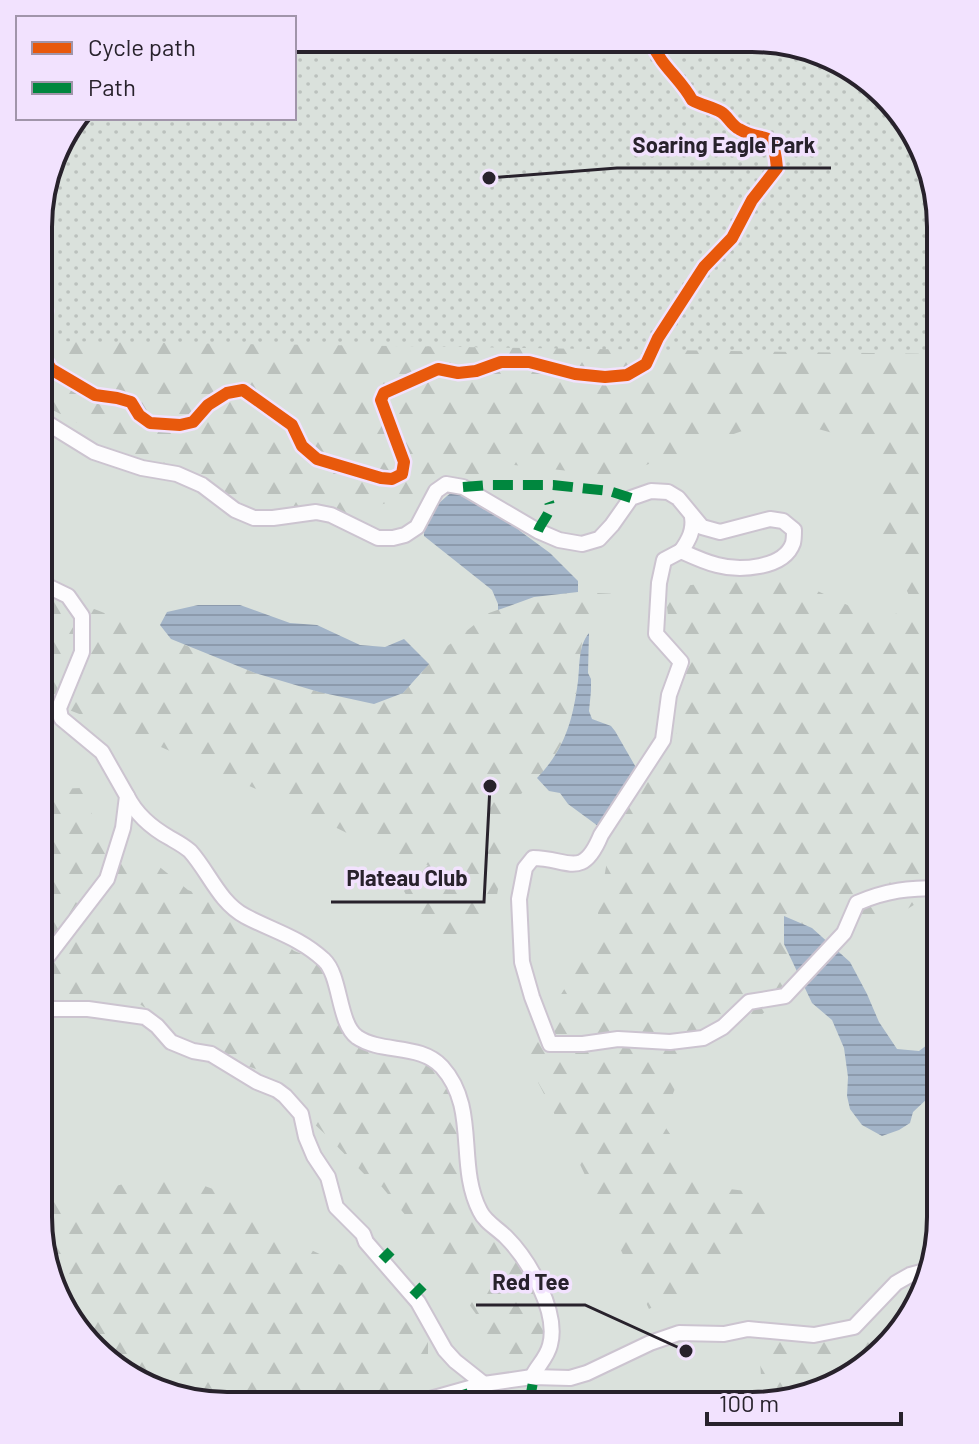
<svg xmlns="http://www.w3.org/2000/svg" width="979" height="1444" font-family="Barlow,sans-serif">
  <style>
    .grass { fill: #dae1dc }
    .forest { fill: url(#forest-firs) }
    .park { fill: url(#park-dots) }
    .water { fill: url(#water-rules) }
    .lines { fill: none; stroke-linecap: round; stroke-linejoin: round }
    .minor-casing { stroke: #ccc4d0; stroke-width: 18 }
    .minor { stroke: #fdfcfe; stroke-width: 14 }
    .quiet { stroke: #00873e; stroke-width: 10; stroke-dasharray: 20 10; stroke-linecap: butt }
    .cycleway-casing { stroke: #f2e2fe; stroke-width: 17 }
    .cycleway { stroke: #e8590c; stroke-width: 12 }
    .rim { fill: none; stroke: #28222c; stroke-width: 4 }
    .leader { fill: none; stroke: #28222c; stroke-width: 3 }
    .callout-dot { fill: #28222c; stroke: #f2e2fe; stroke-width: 3 }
    .callout-label { font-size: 22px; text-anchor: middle; font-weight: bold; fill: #28222c; stroke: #f2e2fe; stroke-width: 7; stroke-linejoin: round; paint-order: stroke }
  </style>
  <defs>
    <pattern id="forest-firs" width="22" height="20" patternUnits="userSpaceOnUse" patternTransform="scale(2)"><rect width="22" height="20" fill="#dae1dc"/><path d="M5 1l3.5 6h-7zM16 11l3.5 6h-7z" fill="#bbc1bd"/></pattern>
    <pattern id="park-dots" width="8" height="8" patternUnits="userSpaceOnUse" patternTransform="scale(2)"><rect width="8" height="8" fill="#dae1dc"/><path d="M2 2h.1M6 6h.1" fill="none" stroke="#bbc1bd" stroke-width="1.8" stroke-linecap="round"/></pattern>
    <pattern id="water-rules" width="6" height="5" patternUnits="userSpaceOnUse" patternTransform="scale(2)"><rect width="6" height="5" fill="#a3b4c8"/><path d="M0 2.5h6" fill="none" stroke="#8c9aac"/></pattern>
  </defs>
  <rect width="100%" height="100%" fill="#f1e8f8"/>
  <polygon class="grass" points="39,341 941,354 941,1230 902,1332 752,1406 202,1404 112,1367 53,1290 38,1217"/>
  <g class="forest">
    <polygon points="788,42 867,77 926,154 941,227 941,888 824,961 760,1016 704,1014 662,1122 705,1186 762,1193 777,1209 729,1266 649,1309 575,1154 524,1055 593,942 615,815 676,744 680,692 673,661 665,589 777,572 873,617 916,611 880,531 879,446 779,418 615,476 514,465 336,518 194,489 72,420 39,403 40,202 63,133 75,118 294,118 294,47"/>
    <polygon points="39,587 255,673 319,692 403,693 435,656 489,613 534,597 578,592 617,594 611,615 597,623 582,641 578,684 568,732 548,767 518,797 509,831 496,900 483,932 438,938 411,904 404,891 428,865 382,858 363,841 272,796 136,736 69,710 39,708"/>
    <polygon points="39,783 51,789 82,788 89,797 92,816 129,855 151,860 188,890 208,898 237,921 259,927 278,937 294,951 315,959 333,992 343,1030 370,1050 433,1061 452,1088 462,1160 462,1195 475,1222 499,1237 521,1261 537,1297 545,1325 538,1360 514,1367 492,1361 480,1336 476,1314 407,1217 382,1187 369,1179 325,1134 311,1121 296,1098 262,1071 232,1061 200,1041 182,1022 153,1013 135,1001 110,1004 51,1005 38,1001"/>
    <polygon points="167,1172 248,1202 277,1234 326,1257 399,1297 428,1339 428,1368 378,1405 202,1404 112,1367 53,1290 38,1217 38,1190 72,1198"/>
    <polygon points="913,1303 902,1332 825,1391 752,1406 741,1406 762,1390 759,1347 775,1337 814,1338 882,1326"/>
  </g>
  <g class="park">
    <polygon points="788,42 867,77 926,154 941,227 941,354 39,341 40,202 63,133 75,118 294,118 294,47"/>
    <polygon points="873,1355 825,1391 767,1403"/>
  </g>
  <g class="water">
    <path d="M 452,492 L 468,497 L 483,509 L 509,519 L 520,531 L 550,553 L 578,581 L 578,592 L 534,597 L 498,610 L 498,604 L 492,590 L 424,536 C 423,516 437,504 452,492 Z"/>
    <polygon points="198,605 240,605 290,623 317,625 360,645 385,647 404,639 429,664 403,693 374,704 319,692 255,673 171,639 160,625 167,612"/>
    <path d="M 589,633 L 588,673 L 591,679 L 591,691 L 589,711 L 592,719 L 611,726 L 615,731 L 638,771 L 598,826 L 568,804 L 560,793 L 549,791 L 537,778 C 565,749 573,720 578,681 C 580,665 578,646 589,633 Z"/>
    <polygon points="784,916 812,928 850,962 867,994 879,1022 897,1049 919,1051 931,1042 941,1029 941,1096 928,1098 913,1112 910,1123 899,1130 882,1136 862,1125 850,1109 847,1096 848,1077 844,1048 832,1020 812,1003 784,944"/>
  </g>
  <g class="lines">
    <g class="minor-casing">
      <g id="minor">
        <path d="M 39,418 L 94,452 L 142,468 L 177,474 L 202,485 L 235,510 L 254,518 L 273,518 L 316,512 L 331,515 L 378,538 L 393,538 L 405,535 L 417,527 L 436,491 L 446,484 L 463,487 L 538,531 L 559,540 L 582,544 L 599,539 L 612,525 L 631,498 L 651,491 L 668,492 L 678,498 L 702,527 L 720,532 L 770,519 L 783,521 L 794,530 C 794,535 794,539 793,543 C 784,569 739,571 717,565 C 705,562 692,556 681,551 L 664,560 L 659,583 L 656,634 L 681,662 L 669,695 L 663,740 L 601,835 C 582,881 568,858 533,858 L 525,868 L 519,899 L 522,962 L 532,997 L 550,1044 L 583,1044 L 618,1039 L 670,1042 L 703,1038 L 723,1027 L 749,1002 L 785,996 L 844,933 L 857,903 C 887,890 909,888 941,888"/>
        <path d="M 681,551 C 689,540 694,530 692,517"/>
        <path d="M 127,796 C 136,814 152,828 170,838 C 177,842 183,845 190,851 C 209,872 219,902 245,916 C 273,931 299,937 324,960 C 341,976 338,1023 357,1037 C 382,1054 420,1043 442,1067 C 479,1108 456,1165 480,1211 C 485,1222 497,1228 506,1237 C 529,1260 559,1312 550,1345 C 547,1358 537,1366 532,1377"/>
        <polyline points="38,969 107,879 123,828 127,796 102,752 61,718 59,708 82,652 82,616 68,596 39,582"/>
        <polyline points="38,1009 88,1009 145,1017 157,1026 171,1042 193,1051 211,1054 257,1082 277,1090 285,1096 301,1114 306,1137 314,1156 328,1177 336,1207 363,1234 366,1242 418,1302 445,1350 455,1361 484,1384"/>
        <polyline points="409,1405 484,1384 532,1377 570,1378 587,1373 650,1343 679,1333 724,1334 748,1329 814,1335 854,1327 896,1283 910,1275 925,1271"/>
      </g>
    </g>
    <use href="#minor" class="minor"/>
    <g class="quiet">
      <polyline points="463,487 488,485 553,485 609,491 631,498"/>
      <path d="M 538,531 C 542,520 553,512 549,502"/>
      <polyline points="382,1260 391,1251"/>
      <polyline points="413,1296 423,1286"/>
      <polyline points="462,1390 466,1403"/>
      <polyline points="529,1404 533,1382 532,1377"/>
      <polyline points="442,1405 449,1394"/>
    </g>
    <g class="cycleway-casing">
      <path id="cycleway" d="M 40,278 L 46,311 L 42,342 L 43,356 L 51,369 L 95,395 L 117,398 L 131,402 L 139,415 L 150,423 L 180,425 L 193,422 L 208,405 L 227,393 L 243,390 L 292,425 L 302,446 L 317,459 L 381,478 L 392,479 L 402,474 L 404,462 L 381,400 L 384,393 L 438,369 L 458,373 L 476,371 L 501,362 L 529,362 L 575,374 L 605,377 L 627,375 L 646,364 L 658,338 L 704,267 L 732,238 L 752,200 L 777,168 C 773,125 766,145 739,129 C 731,125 728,116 721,112 C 712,107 701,105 692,100 C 681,79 661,66 652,43"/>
    </g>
    <use href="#cycleway" class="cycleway"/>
  </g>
  <path d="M0 0H979V1444H0ZM227 52H752A175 175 0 0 1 927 227V1217A175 175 0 0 1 752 1392H227A175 175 0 0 1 52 1217V227A175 175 0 0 1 227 52Z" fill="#f2e2fe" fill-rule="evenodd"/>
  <path class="rim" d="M227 52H752A175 175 0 0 1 927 227V1217A175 175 0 0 1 752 1392H227A175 175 0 0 1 52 1217V227A175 175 0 0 1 227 52Z"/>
  <path class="leader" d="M489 178L617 168H831M490 786L484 902H331M686 1351L585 1305H476"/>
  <g class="callout-dot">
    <circle cx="489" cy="178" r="8"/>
    <circle cx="490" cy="786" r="8"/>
    <circle cx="686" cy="1351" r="8"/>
  </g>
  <g class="callout-label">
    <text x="724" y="153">Soaring Eagle Park</text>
    <text x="407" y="886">Plateau Club</text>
    <text x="531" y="1290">Red Tee</text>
  </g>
  <rect x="16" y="16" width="280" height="104" fill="#f2e2fe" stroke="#a195aa" stroke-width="2"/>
  <rect x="32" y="42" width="40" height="12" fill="#e8590c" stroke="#a195aa" stroke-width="2"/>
  <text x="88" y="56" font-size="24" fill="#28222c">Cycle path</text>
  <rect x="32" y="82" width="40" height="12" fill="#00873e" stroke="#a195aa" stroke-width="2"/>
  <text x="88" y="96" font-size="24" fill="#28222c">Path</text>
  <path d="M707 1412v12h194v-12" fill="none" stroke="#28222c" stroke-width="4"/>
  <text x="719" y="1412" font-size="24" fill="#28222c" stroke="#f2e2fe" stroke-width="6" paint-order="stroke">100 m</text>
</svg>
